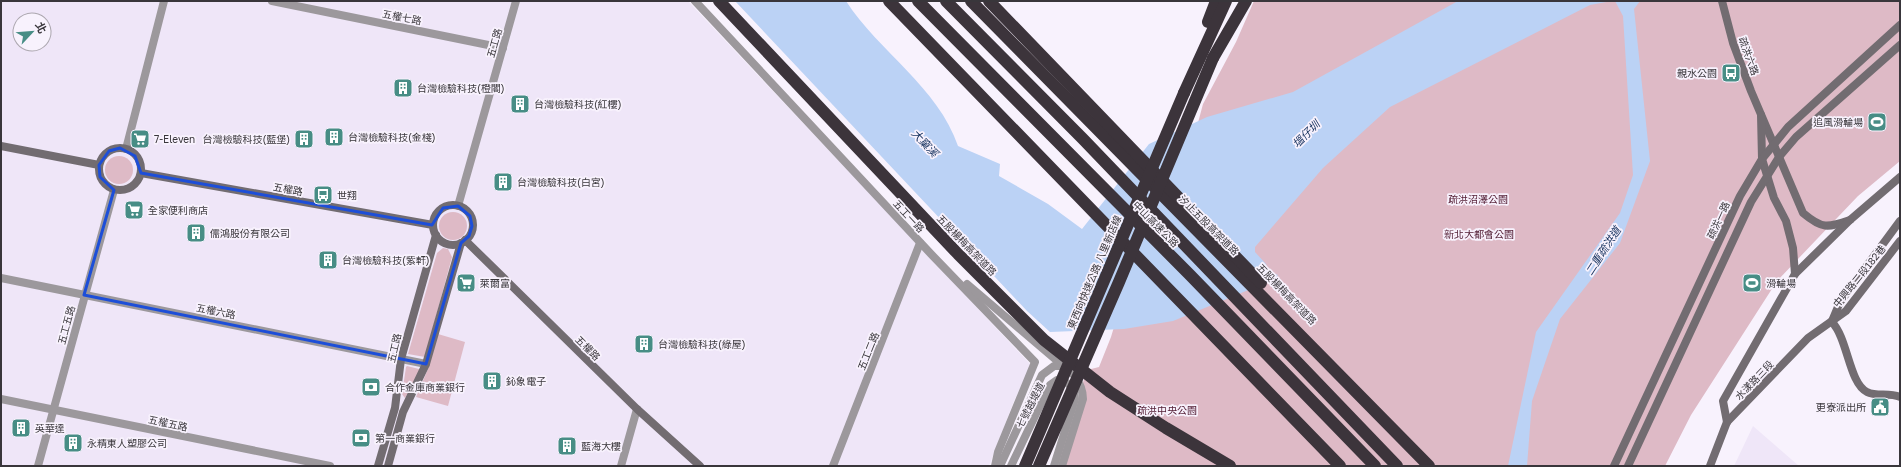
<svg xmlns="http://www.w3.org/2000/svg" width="1901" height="467" font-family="'Golos Text','Noto Sans TC',sans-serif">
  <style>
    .built { fill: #efe6f8; fill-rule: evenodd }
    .green { fill: #debac6 }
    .water { fill: #bbd2f5 }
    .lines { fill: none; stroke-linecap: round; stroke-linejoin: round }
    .street { stroke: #9c989c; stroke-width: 8 }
    .secondary { stroke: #726c71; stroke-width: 8 }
    .highway { stroke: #3c343b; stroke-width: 12 }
    .highway-bridge { stroke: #3c343b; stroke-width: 12 }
    .marked { fill: none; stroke: #1d4ed8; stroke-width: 3; stroke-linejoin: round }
    .labels { text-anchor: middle; stroke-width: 3.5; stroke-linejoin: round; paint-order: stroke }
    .street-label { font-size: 10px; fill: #39363b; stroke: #f8f2fd }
    .poi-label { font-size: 10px; fill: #39363b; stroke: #f8f2fd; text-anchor: start }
    .park-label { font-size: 10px; fill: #501a31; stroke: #f8f2fd }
    .water-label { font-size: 11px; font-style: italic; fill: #15315d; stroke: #f8f2fd }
  </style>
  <rect width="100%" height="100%" fill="#f8f2fd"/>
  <g class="built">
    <path d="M 1,1 L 688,1 L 1031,365 L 1014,401 L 989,466 L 1,466 ZM 20,20 L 44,20 L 44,44 L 20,44 Z"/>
    <polygon points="1753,426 1799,466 1734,466"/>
  </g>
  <g class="green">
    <polygon points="1254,1 1900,1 1900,161 1858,196 1777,281 1691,415 1665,466 1056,466 1087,370 1099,367 1111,337 1130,274 1191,149 1203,104 1236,42"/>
    <circle cx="119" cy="170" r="14"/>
    <circle cx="453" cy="226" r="14"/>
    <polygon points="443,248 448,249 452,257 425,357 408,354 437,253"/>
    <polygon points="438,334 465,342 448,406 416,397 428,369"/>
    <polygon points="407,366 419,369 420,371 405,398 402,394 406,367"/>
  </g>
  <g class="water">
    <path d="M 735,1 L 846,1 C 879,52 938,87 958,146 L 1000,164 L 999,176 L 1048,204 L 1082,229 L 1149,144 L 1207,117 L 1293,92 L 1458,1 L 1612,1 L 1590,5 L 1390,107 L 1323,168 L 1255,247 L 1255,252 L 1266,264 L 1268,271 L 1278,275 L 1275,279 L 1173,321 L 1124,329 L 1050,332 L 1027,311 Z"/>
    <polygon points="1615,1 1640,1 1634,9 1650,161 1620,243 1560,319 1532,401 1527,466 1508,466 1536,332 1620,213 1633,175 1623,16"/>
  </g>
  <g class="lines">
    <g class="street">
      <polyline points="272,1 503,48"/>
      <polyline points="695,1 931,254 1035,362 998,452 995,466"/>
      <polyline points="126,149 164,1"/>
      <polyline points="458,206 516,1"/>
      <polyline points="1,278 426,364"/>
      <path d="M 967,284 L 1075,376 C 1080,384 1083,390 1083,399 L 1062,466"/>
      <polyline points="1,399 330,466"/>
      <polyline points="38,466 114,190"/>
      <polyline points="621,466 637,409"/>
      <polyline points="833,466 920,243"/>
      <polyline points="1000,466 1042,375 1054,366 1063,366"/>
      <path d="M 1011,466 L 1047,391 L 1050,385 L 1057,380 C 1068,381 1075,387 1075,399 L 1054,466"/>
    </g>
    <g class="secondary">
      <path d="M 1722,1 L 1733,43 L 1751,91 L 1803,213 C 1822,229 1827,228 1850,220"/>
      <polyline points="1,146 99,165"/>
      <circle cx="120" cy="169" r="21"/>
      <polyline points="141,173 433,225"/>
      <circle cx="453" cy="225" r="20"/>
      <polyline points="465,240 637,409 700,466"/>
      <polyline points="1795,274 1850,220 1900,177"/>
      <polyline points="1832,321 1840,302 1900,221"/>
      <path d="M 1832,322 C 1848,339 1849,383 1867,392 C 1876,397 1890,392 1900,397"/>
      <polyline points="1727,422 1723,401 1795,274 1793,248 1786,221 1774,198 1762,159 1761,115"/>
      <polyline points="378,466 395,408 401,359 436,235"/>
      <polyline points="388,466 403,412 426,364 461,243"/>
      <polyline points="1614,466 1740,196 1762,159 1788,127 1900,25"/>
      <polyline points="1628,466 1751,202 1779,157 1796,137 1900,45"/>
      <polyline points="1710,466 1727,422 1808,338 1846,311 1900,241"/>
    </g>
    <g class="highway">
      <polyline points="719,1 958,254 1044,340 1110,392 1166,428 1230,466"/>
      <polyline points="889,1 1340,466"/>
      <polyline points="918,1 1191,276 1375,466"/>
      <polyline points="946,1 1083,139 1397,466"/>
      <polyline points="971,1 1429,466"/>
      <polyline points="989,1 1261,283"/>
      <polyline points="1208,22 1216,1"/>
      <polyline points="1213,58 1246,1"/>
      <polyline points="1184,93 1226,1"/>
    </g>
    <g class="highway-bridge">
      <polyline points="1025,466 1184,93"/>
      <polyline points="1039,466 1119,282 1213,58"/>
    </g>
  </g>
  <path class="marked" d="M 120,148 L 135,156 L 141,173 L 432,225 L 443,208 L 458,206 L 470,216 L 472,226 L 469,236 L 461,243 L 426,364 L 84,295 L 114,190 L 100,177 L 99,165 L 109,151 Z"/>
  <defs>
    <g id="bus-square" transform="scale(1)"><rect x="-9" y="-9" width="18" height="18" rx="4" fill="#478d85" stroke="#f8f2fd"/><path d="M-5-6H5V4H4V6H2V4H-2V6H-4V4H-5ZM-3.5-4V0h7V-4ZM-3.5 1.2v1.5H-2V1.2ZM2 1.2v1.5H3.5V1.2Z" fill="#fff"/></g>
    <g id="building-square" transform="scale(1)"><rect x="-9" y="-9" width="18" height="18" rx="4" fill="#478d85" stroke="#f8f2fd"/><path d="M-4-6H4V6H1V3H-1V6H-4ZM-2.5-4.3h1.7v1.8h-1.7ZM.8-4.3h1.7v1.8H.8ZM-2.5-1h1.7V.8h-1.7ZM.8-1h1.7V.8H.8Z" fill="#fff"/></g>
    <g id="stadium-square" transform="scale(1)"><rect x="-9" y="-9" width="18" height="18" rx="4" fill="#478d85" stroke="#f8f2fd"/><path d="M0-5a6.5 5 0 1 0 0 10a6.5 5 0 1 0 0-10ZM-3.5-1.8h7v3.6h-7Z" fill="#fff"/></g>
    <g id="supermarket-square" transform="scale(1)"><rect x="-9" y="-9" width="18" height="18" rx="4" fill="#478d85" stroke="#f8f2fd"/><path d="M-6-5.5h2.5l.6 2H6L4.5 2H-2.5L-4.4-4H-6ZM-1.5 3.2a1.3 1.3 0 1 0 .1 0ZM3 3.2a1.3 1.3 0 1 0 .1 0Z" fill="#fff"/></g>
    <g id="bank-square" transform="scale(1)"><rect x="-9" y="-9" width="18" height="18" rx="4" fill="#478d85" stroke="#f8f2fd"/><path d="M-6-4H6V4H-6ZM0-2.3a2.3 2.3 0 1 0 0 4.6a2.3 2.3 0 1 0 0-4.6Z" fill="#fff"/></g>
    <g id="civic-square" transform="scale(1)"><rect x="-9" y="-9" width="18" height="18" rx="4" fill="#478d85" stroke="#f8f2fd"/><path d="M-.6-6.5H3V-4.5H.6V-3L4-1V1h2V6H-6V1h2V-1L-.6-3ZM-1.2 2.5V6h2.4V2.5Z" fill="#fff"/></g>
  </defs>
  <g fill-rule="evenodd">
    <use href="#bus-square" x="1731" y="73"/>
    <use href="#building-square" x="403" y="88"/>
    <use href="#building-square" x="520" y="104"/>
    <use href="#stadium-square" x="1877" y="122"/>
    <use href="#building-square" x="334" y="137"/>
    <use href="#supermarket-square" x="140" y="139"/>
    <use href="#building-square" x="304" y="139"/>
    <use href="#building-square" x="503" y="182"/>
    <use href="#bus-square" x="323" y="195"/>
    <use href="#supermarket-square" x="134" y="210"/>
    <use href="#building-square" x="196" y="233"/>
    <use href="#building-square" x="328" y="260"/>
    <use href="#supermarket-square" x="466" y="283"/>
    <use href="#stadium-square" x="1752" y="283"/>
    <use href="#building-square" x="644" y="344"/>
    <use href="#building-square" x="492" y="381"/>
    <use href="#bank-square" x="371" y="387"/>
    <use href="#civic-square" x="1880" y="407"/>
    <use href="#building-square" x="21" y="428"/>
    <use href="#bank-square" x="361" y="438"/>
    <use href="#building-square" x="73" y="443"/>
    <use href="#building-square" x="567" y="446"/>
  </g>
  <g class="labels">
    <g class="street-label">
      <text transform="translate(402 17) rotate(11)" y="4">五權七路</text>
      <text transform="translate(494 43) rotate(-74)" y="4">五工路</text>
      <text transform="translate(1749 56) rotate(70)" y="4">疏洪六路</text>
      <text transform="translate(288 189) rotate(10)" y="4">五權路</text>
      <text transform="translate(909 216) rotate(47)" y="4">五工一路</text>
      <text transform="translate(1718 220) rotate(-65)" y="4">疏洪一路</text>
      <text transform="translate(1156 224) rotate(45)" y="4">中山高速公路</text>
      <text transform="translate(1209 225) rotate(45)" y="4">汐止五股高架道路</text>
      <text transform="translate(967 245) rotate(46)" y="4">五股楊梅高架道路</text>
      <text transform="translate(1094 272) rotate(-67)" y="4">東西向快速公路 八里新店線</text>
      <text transform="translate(1859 276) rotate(-51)" y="4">中興路二段182巷</text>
      <text transform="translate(1287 294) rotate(46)" y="4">五股楊梅高架道路</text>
      <text transform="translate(216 311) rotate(11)" y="4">五權六路</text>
      <text transform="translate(66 325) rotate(-75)" y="4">五工五路</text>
      <text transform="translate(394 348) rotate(-77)" y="4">五工路</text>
      <text transform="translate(588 348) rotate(45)" y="4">五權路</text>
      <text transform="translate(868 351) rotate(-68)" y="4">五工二路</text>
      <text transform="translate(1754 380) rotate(-46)" y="4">水漾路三段</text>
      <text transform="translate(1030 405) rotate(-63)" y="4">七號越堤道</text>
      <text transform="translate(168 423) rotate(12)" y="4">五權五路</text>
    </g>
    <g class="poi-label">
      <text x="1717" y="77" text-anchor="end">親水公園</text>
      <text x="417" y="92">台灣檢驗科技(橙閣)</text>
      <text x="534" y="108">台灣檢驗科技(紅樓)</text>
      <text x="1863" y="126" text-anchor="end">追風滑輪場</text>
      <text x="348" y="141">台灣檢驗科技(金棧)</text>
      <text x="154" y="143">7-Eleven</text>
      <text x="290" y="143" text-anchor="end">台灣檢驗科技(藍堡)</text>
      <text x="517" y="186">台灣檢驗科技(白宮)</text>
      <text x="337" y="199">世翔</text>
      <text x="148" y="214">全家便利商店</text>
      <text x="210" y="237">儒鴻股份有限公司</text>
      <text x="342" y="264">台灣檢驗科技(紫軒)</text>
      <text x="480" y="287">萊爾富</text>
      <text x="1766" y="287">滑輪場</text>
      <text x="658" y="348">台灣檢驗科技(綠屋)</text>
      <text x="506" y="385">鈊象電子</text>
      <text x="385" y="391">合作金庫商業銀行</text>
      <text x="1866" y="411" text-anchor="end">更寮派出所</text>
      <text x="35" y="432">英華達</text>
      <text x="375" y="442">第一商業銀行</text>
      <text x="87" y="447">永精東人塑膠公司</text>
      <text x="581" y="450">藍海大樓</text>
    </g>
    <g class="park-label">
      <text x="1478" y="203">疏洪沼澤公園</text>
      <text x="1479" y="238">新北大都會公園</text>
      <text x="1167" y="414">疏洪中央公園</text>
    </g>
    <g class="water-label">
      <text transform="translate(1306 134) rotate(-45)" y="4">塭仔圳</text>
      <text transform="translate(925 143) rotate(47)" y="4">大窠溪</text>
      <text transform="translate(1603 251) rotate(-57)" y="4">二重疏洪道</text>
    </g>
  </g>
  <rect width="1901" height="467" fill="none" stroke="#39363b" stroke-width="4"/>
  <g transform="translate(32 32) rotate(64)"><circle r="19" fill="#f8f2fd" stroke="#aca7af"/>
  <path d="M0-3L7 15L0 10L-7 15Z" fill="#478d85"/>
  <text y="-6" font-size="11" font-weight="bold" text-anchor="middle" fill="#39363b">北</text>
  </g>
</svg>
